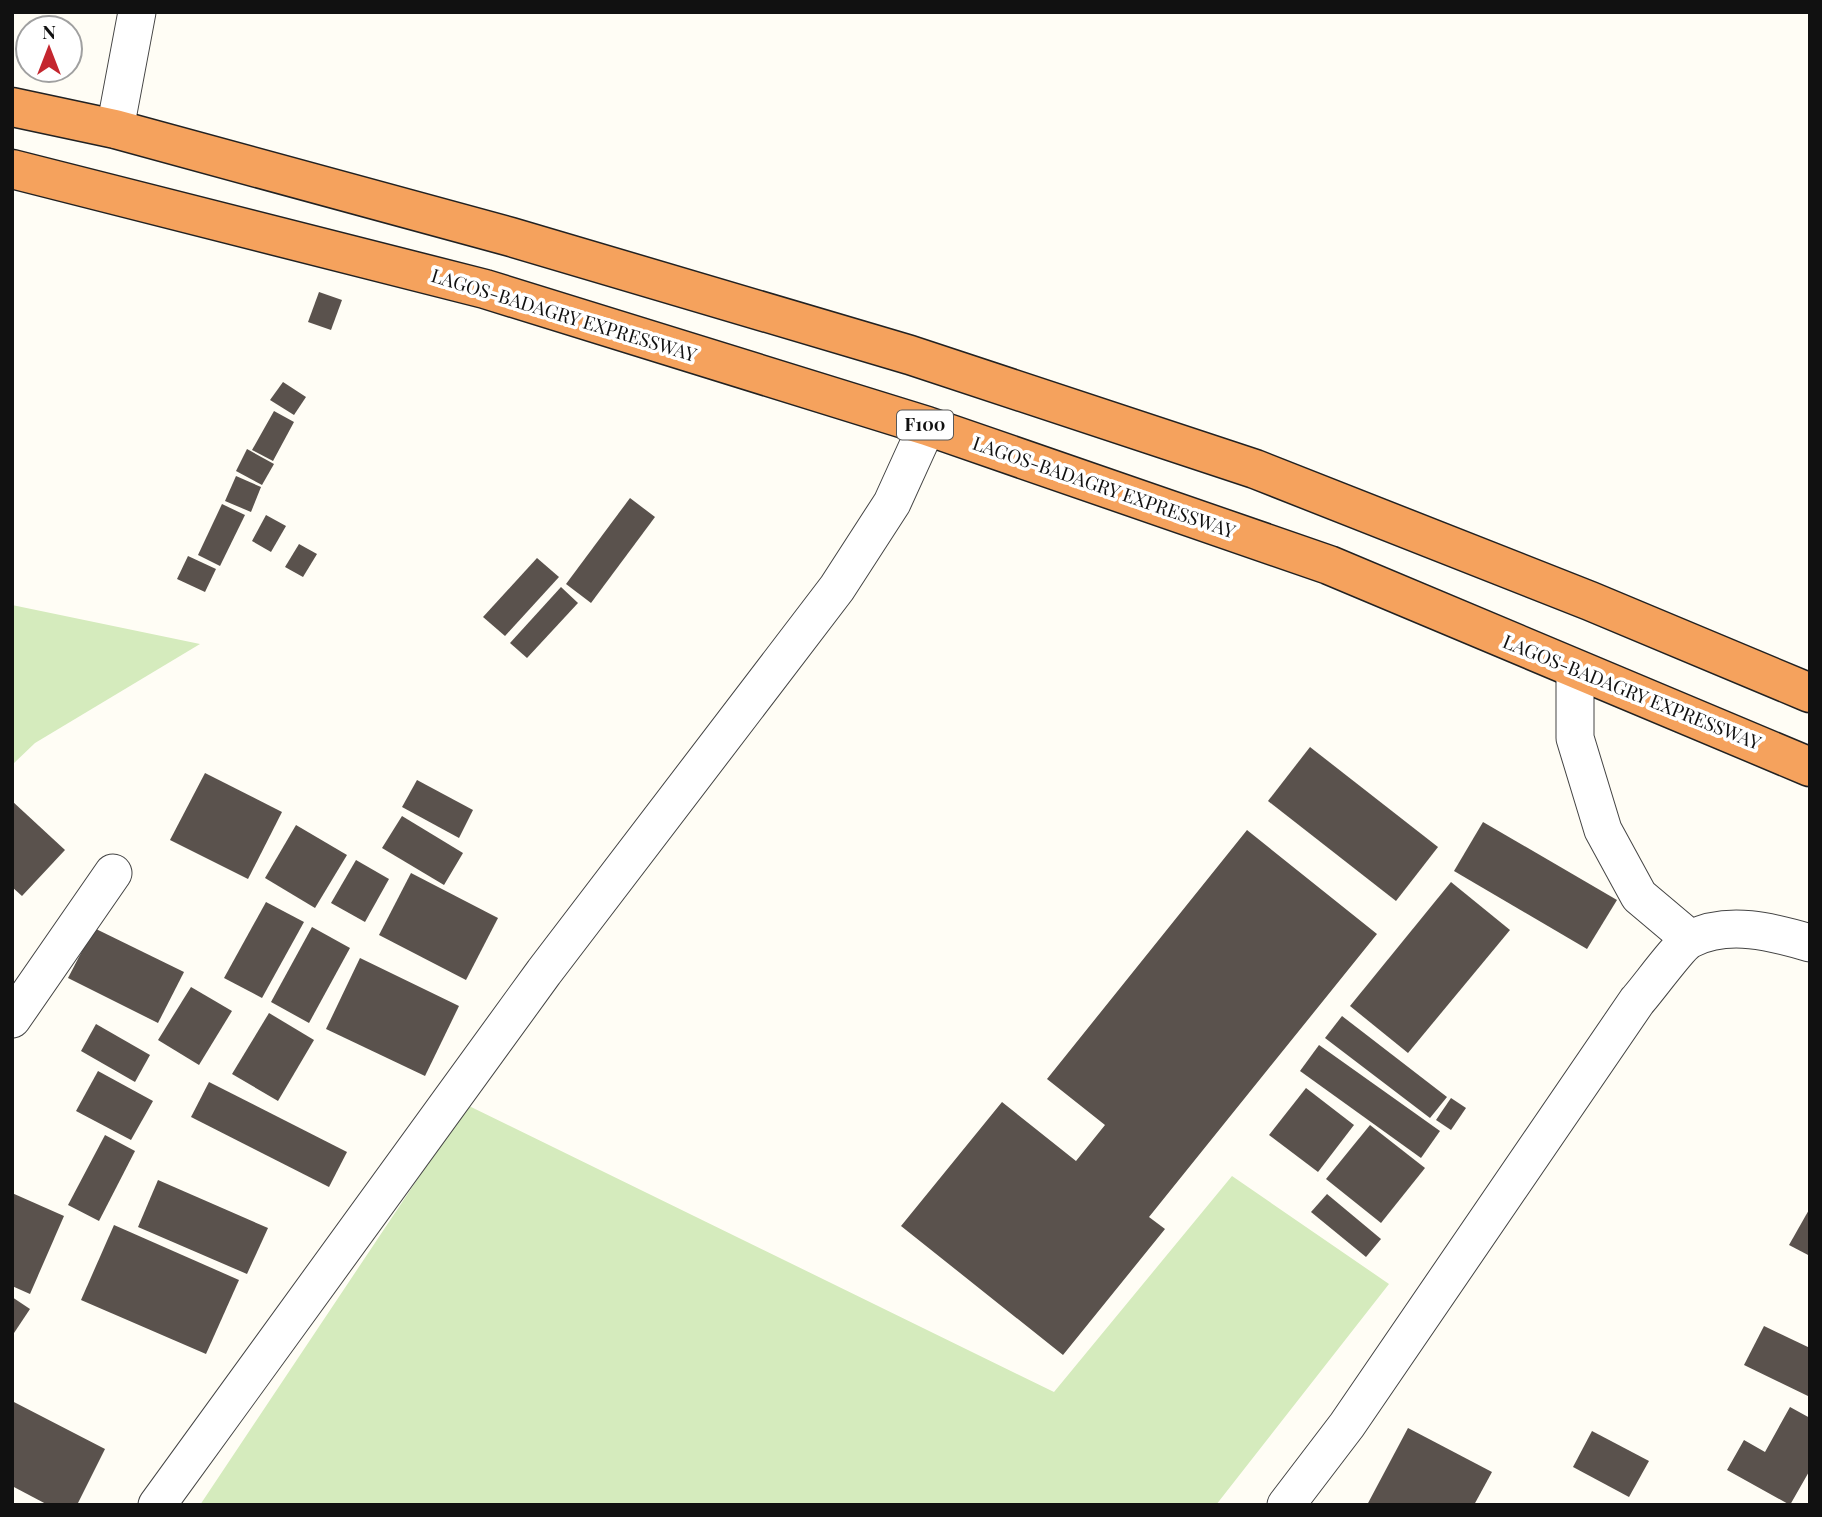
<svg xmlns="http://www.w3.org/2000/svg" width="1822" height="1517" font-family="'Playfair Display',serif">
  <style>
    .grass { fill: #d5ebbd }
    .building { fill: #5a524d }
    .lines { fill: none; stroke-linecap: round; stroke-linejoin: round }
    .minor-casing { stroke: #444; stroke-width: 39 }
    .highway-casing { stroke: #222; stroke-width: 41 }
    .minor { stroke: #fff; stroke-width: 37 }
    .highway { stroke: #f5a25d; stroke-width: 38 }
    .labels { text-anchor: middle; stroke-width: 7; stroke-linejoin: round; paint-order: stroke }
    .shield { fill: #fff; stroke: #585858; stroke-width: 2 }
    .shield-label { font-size: 18px; font-weight: bold; fill: #111 }
    .street-label { font-size: 19px; fill: #111; stroke: #fff }
  </style>
  <rect width="100%" height="100%" fill="#fffdf5"/>
  <g class="grass">
    <polygon points="12,605 200,644 35,743 12,765"/>
    <polygon points="467,1105 1054,1392 1232,1176 1389,1284 1216,1505 200,1505"/>
  </g>
  <g class="building">
    <polygon points="319,292 342,300 331,330 308,322"/>
    <polygon points="283,382 306,397 294,415 270,400"/>
    <polygon points="274,411 294,422 273,461 252,450"/>
    <polygon points="247,449 274,464 262,485 236,471"/>
    <polygon points="236,476 261,487 251,512 225,501"/>
    <polygon points="630,498 655,517 591,603 566,584"/>
    <polygon points="222,504 245,515 220,566 198,555"/>
    <polygon points="266,515 286,526 271,552 252,541"/>
    <polygon points="299,544 317,554 303,577 285,567"/>
    <polygon points="188,556 216,569 205,592 177,579"/>
    <polygon points="537,558 559,577 505,636 483,617"/>
    <polygon points="561,587 578,603 527,658 510,643"/>
    <polygon points="1310,747 1438,847 1396,901 1268,801"/>
    <polygon points="205,773 282,812 248,879 170,840"/>
    <polygon points="417,780 473,810 459,838 402,807"/>
    <polygon points="12,801 65,850 22,896 12,887"/>
    <polygon points="402,816 463,853 444,885 382,848"/>
    <polygon points="1483,822 1617,900 1587,949 1454,871"/>
    <polygon points="296,825 347,855 315,908 265,878"/>
    <polygon points="1247,830 1377,934 1149,1217 1165,1229 1063,1355 901,1226 1002,1102 1076,1161 1105,1125 1047,1079"/>
    <polygon points="356,860 389,879 365,922 331,903"/>
    <polygon points="411,873 498,918 466,980 379,935"/>
    <polygon points="1451,882 1510,930 1408,1053 1350,1006"/>
    <polygon points="266,902 304,922 262,998 224,978"/>
    <polygon points="312,927 350,948 309,1023 271,1002"/>
    <polygon points="94,928 184,972 158,1023 68,978"/>
    <polygon points="360,958 459,1006 425,1076 326,1029"/>
    <polygon points="191,987 232,1011 199,1065 158,1040"/>
    <polygon points="269,1013 314,1040 278,1101 232,1074"/>
    <polygon points="1342,1016 1447,1097 1430,1118 1325,1038"/>
    <polygon points="96,1024 150,1055 135,1082 81,1051"/>
    <polygon points="1319,1045 1440,1131 1421,1158 1300,1071"/>
    <polygon points="98,1071 153,1101 131,1140 76,1111"/>
    <polygon points="209,1082 347,1152 329,1187 191,1117"/>
    <polygon points="1306,1088 1354,1125 1318,1172 1269,1135"/>
    <polygon points="1451,1098 1466,1108 1451,1130 1436,1120"/>
    <polygon points="1370,1125 1425,1168 1381,1223 1326,1179"/>
    <polygon points="105,1135 135,1151 99,1221 68,1205"/>
    <polygon points="158,1180 268,1228 247,1274 138,1227"/>
    <polygon points="12,1193 64,1216 30,1294 12,1286"/>
    <polygon points="1327,1194 1381,1239 1366,1257 1311,1212"/>
    <polygon points="1810,1208 1810,1256 1789,1245"/>
    <polygon points="114,1225 239,1280 206,1354 81,1300"/>
    <polygon points="12,1297 30,1309 12,1336"/>
    <polygon points="1764,1326 1810,1348 1810,1397 1744,1365"/>
    <polygon points="12,1401 105,1449 77,1505 48,1505 12,1486"/>
    <polygon points="1790,1407 1810,1418 1810,1470 1790,1505 1727,1470 1744,1440 1765,1452"/>
    <polygon points="1408,1428 1492,1472 1474,1505 1367,1505"/>
    <polygon points="1592,1431 1649,1461 1629,1497 1573,1467"/>
  </g>
  <g class="lines">
    <g class="minor-casing">
      <g id="minor">
        <polyline points="115,129 137,12"/>
        <polyline points="1575,669 1575,738 1603,830 1639,896 1690,939"/>
        <polyline points="12,1019 113,873"/>
        <polyline points="157,1505 544,972 837,588 892,503 927,426"/>
        <path d="M 1286,1505 L 1347,1425 L 1637,1001 C 1648,989 1680,944 1691,939 C 1728,920 1773,932 1810,943"/>
      </g>
    </g>
    <g class="highway-casing">
      <g id="highway">
        <polyline points="12,107 115,129 511,237 910,355 1255,469 1590,601 1810,693"/>
        <polyline points="12,169 485,289 927,426 1329,565 1810,767"/>
      </g>
    </g>
    <use href="#minor" class="minor"/>
    <use href="#highway" class="highway"/>
  </g>
  <g class="labels">
    <rect class="shield" x="897" y="410.5" width="56" height="29" rx="5"/>
    <g class="shield-label">
      <text x="925" y="431">F100</text>
    </g>
    <g class="street-label">
      <text transform="translate(564 315) rotate(17)" y="7">LAGOS-BADAGRY EXPRESSWAY</text>
      <text transform="translate(1104 487) rotate(19)" y="7">LAGOS-BADAGRY EXPRESSWAY</text>
      <text transform="translate(1632 692) rotate(22)" y="7">LAGOS-BADAGRY EXPRESSWAY</text>
    </g>
  </g>
  <rect width="1822" height="1517" fill="none" stroke="#111111" stroke-width="28"/>
  <g transform="translate(49 49)"><circle r="33" fill="#ffffff" stroke="#a0a0a0" stroke-width="2"/>
  <path d="M0-5L12 26L0 18L-12 26Z" fill="#c4262e"/>
  <text y="-10" font-size="19" font-weight="bold" text-anchor="middle" fill="#111111">N</text>
  </g>
</svg>
